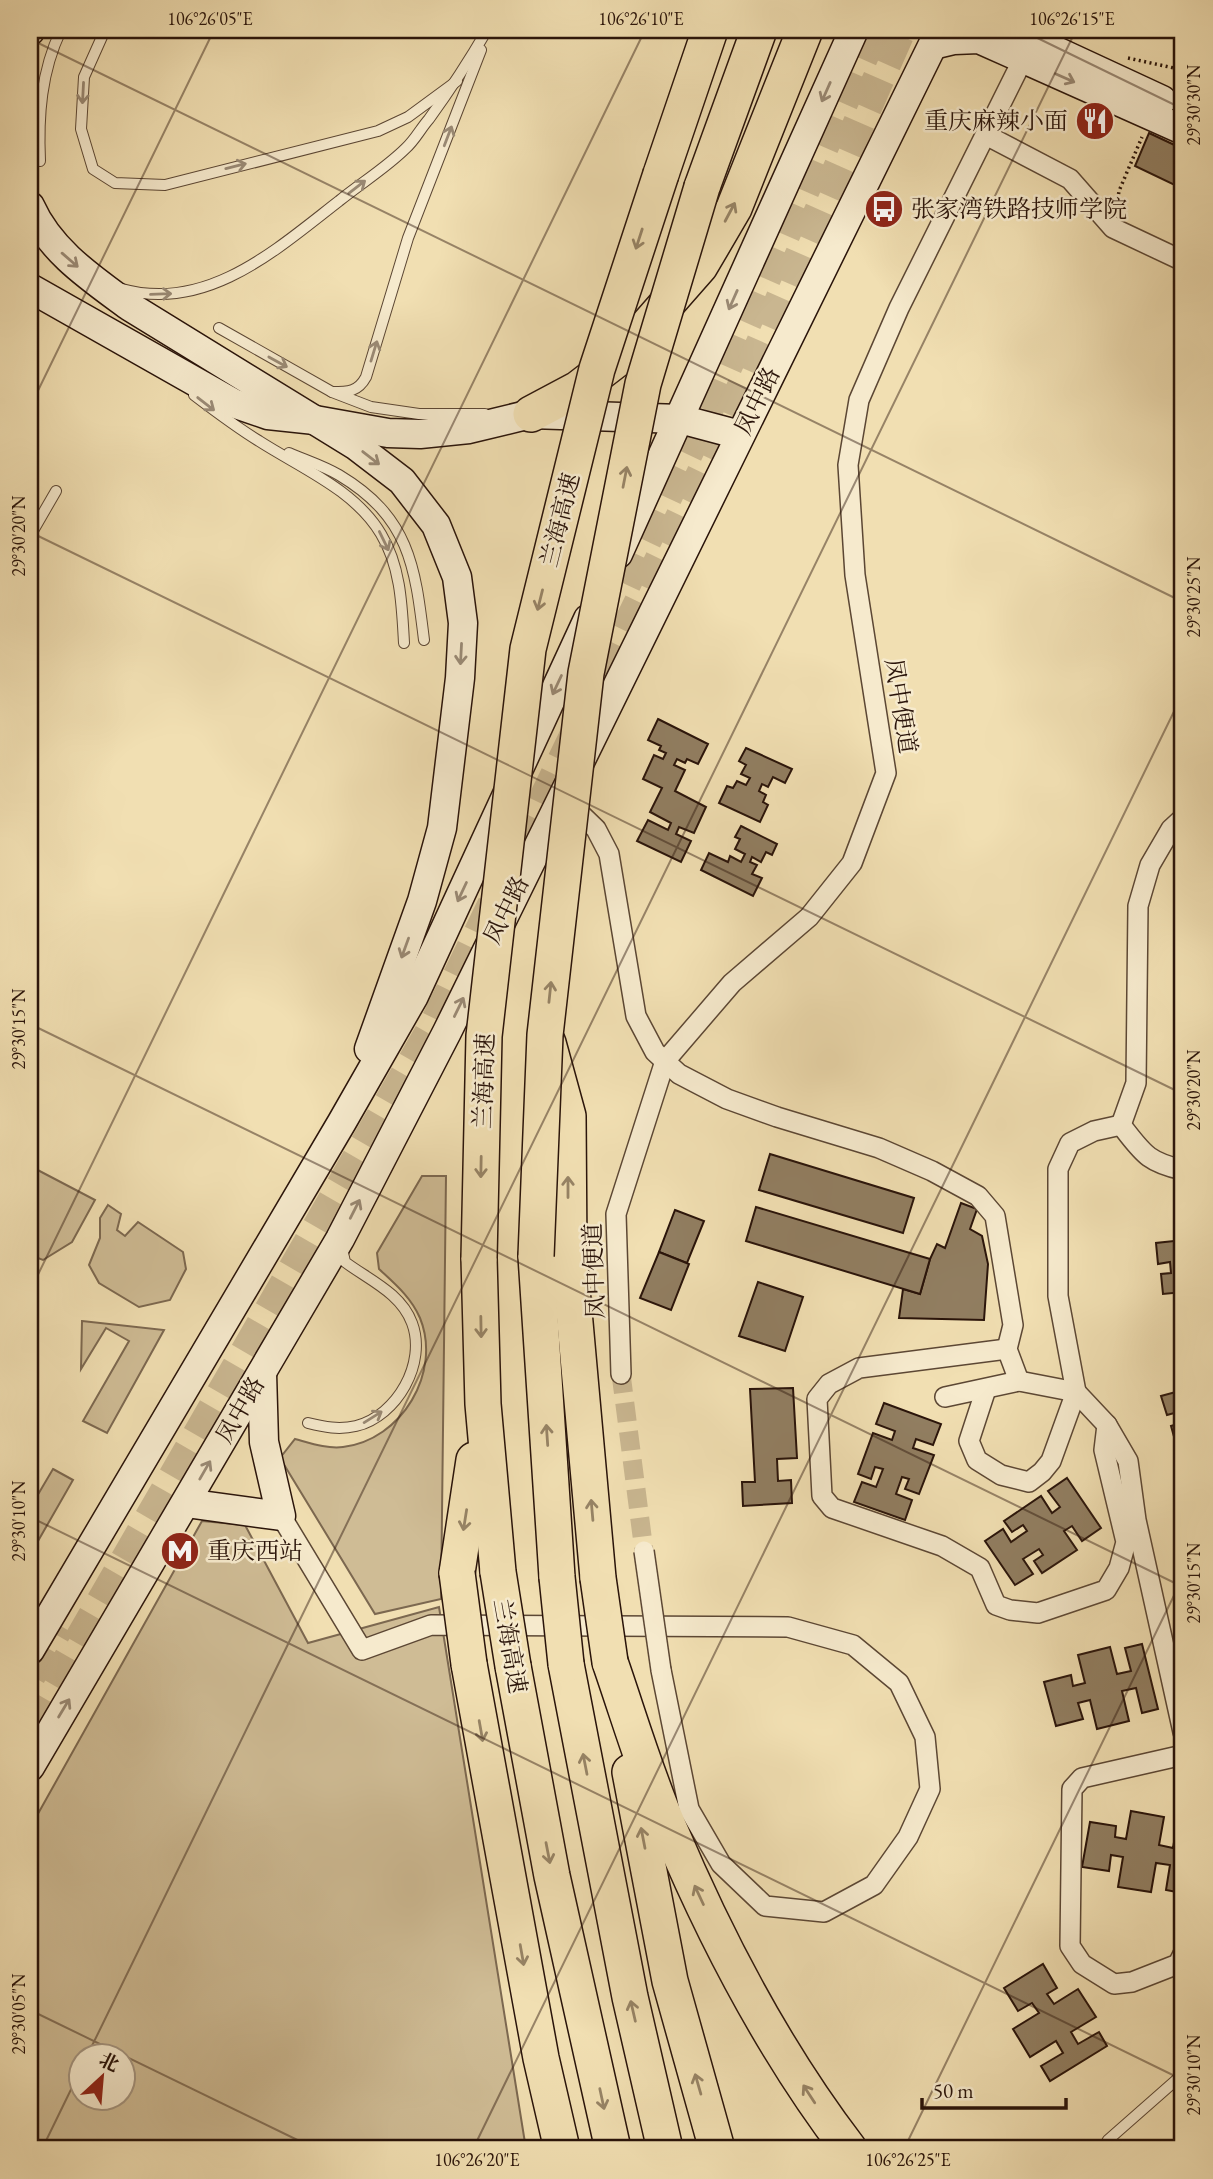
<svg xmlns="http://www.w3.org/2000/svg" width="1213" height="2179" font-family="'EB Garamond','Noto Serif SC',serif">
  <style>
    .green { fill: #cfbc95; stroke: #7c6850; stroke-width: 2; fill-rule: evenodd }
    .building { fill: #917e61; stroke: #2a140a; stroke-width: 2 }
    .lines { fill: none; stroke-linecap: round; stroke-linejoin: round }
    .minor-tunnel { stroke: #c9b690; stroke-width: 19; stroke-dasharray: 19 10; stroke-linecap: butt }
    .primary-tunnel { stroke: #c9b690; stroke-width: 32; stroke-dasharray: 32 16; stroke-linecap: butt }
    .service-casing { stroke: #5c4734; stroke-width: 12 }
    .minor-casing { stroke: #5c4734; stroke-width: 22 }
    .secondary-casing { stroke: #2a140a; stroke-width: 31 }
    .motorway-casing { stroke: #2a140a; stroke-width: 38 }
    .path { stroke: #2a140a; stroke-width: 3.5; stroke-dasharray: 2 3.5; stroke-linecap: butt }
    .service { stroke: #f6eacd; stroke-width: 10 }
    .minor { stroke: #f6eacd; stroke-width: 19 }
    .secondary { stroke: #f6eacd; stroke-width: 28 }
    .motorway { stroke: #f1dfb2; stroke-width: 35 }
    .minor-bridge-casing { stroke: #5c4734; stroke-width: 22; stroke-linecap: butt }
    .motorway-bridge-casing { stroke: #2a140a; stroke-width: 38; stroke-linecap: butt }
    .minor-bridge { stroke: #f6eacd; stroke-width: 19 }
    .motorway-bridge { stroke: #f1dfb2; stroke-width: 35 }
    .oneway { stroke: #9a8a75 }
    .oneway2 { stroke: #978466 }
    .ticks { fill: none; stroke: #2a140a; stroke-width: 2; stroke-opacity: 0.45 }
    .labels { text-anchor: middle; stroke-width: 5; stroke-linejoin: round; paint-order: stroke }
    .poi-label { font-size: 24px; fill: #2a140a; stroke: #f6eacd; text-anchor: start }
    .street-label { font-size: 24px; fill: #2a140a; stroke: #f6eacd }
    .neatline { fill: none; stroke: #2a140a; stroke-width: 2.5 }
    .ticks-label { font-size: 18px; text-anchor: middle; fill: #2a140a }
  </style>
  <rect width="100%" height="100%" fill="#f1dfb2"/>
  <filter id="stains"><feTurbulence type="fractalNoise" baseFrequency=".00286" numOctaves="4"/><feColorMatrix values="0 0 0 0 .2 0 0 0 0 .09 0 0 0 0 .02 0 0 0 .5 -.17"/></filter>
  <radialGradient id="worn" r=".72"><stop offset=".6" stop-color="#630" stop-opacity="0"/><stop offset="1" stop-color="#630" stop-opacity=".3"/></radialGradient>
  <g class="green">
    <polygon points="30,1166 95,1200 72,1242 43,1260 30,1255"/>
    <path d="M 422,1176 L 446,1176 L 441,1599 L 375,1614 L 280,1458 L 295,1439 C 310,1443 327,1449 343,1447 C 402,1440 442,1372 420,1318 C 411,1297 394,1283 379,1269 L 377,1253 Z"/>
    <polygon points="108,1205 121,1214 117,1230 125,1236 138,1222 183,1252 186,1269 170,1300 139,1307 99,1283 89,1265 100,1238 100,1218"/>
    <polygon points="82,1321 164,1330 107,1433 83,1421 129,1341 106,1328 81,1369"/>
    <polygon points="53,1469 73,1480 30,1555 30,1508"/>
    <path d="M 202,1521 L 245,1525 L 308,1643 L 439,1607 L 526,2149 L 30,2149 L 30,1828 ZM 80,2056 L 122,2056 L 122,2098 L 80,2098 Z"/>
  </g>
  <g class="building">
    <polygon points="1149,133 1183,149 1183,189 1135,166"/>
    <polygon points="658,719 708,744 698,764 687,759 685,763 677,759 674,765 685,770 675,791 706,807 694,833 679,827 676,834 691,841 681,862 637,841 648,820 668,830 671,823 650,812 662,788 643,779 654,755 663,759 666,753 659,750 661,746 648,740"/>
    <polygon points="746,748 792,769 785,783 773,777 768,787 762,784 759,791 766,795 763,802 768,805 760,822 719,803 727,786 733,788 737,781 746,785 750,778 741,774 746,765 739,761"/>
    <polygon points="741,826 777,844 772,855 766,852 761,862 752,857 750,862 757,865 752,874 762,878 753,896 701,870 709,853 728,862 730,856 741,862 745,854 735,849 740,839 735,837"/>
    <polygon points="770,1154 914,1198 903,1233 759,1190"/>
    <polygon points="961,1203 977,1209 970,1229 982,1236 988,1264 984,1320 899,1318 903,1289 920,1294 930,1259 937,1244 945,1248"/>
    <polygon points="756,1207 930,1259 920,1294 746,1241"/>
    <polygon points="675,1210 704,1221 687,1263 659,1252"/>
    <polygon points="1183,1240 1183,1292 1163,1294 1161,1274 1171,1273 1170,1262 1158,1264 1156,1243"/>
    <polygon points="659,1252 689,1264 671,1310 640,1298"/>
    <polygon points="758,1282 803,1297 785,1351 739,1336"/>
    <polygon points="793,1388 797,1458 777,1459 778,1481 791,1480 792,1503 743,1506 742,1482 755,1482 750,1389"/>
    <polygon points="1183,1390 1183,1443 1176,1444 1171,1426 1181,1423 1178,1412 1167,1415 1161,1396"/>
    <polygon points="884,1403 941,1424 933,1445 916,1439 913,1448 934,1455 919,1494 905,1489 909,1479 902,1477 896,1494 912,1500 905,1520 854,1502 862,1482 876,1487 883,1469 875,1467 871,1479 858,1474 873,1433 892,1440 895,1431 876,1424"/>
    <polygon points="1067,1478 1101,1528 1082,1541 1072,1526 1064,1531 1077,1550 1042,1573 1034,1561 1043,1555 1039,1549 1023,1559 1033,1574 1015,1585 985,1541 1003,1529 1011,1542 1027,1531 1023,1525 1012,1532 1004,1521 1041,1496 1052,1513 1060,1507 1048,1491"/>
    <polygon points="1142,1644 1158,1709 1142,1713 1136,1688 1122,1691 1129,1721 1097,1729 1090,1700 1078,1703 1083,1719 1056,1726 1044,1682 1071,1675 1073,1686 1085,1683 1078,1655 1110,1647 1117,1674 1131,1671 1125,1648"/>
    <polygon points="1131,1811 1164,1817 1159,1845 1173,1848 1177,1825 1183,1826 1182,1893 1166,1890 1170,1865 1156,1863 1151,1892 1118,1887 1123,1857 1111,1855 1109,1871 1082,1867 1090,1822 1116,1826 1115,1837 1126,1839"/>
    <polygon points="1043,1964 1057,1988 1047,1994 1054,2004 1078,1989 1096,2017 1071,2032 1078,2044 1099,2032 1107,2046 1050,2081 1041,2066 1063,2053 1056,2041 1030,2057 1013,2029 1039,2013 1032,2003 1018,2011 1004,1988"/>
  </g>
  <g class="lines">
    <polyline class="minor-tunnel" points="621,1374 644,1551"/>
    <g class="primary-tunnel">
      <polyline points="625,584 705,415 874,30"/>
      <polyline points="30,1675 59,1625"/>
      <polyline points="30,1727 436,1023 725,427 900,30"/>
    </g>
    <g class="service-casing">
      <g id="service">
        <polyline points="105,30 84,77 81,129 93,169 115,183 165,185 378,131 408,117 457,81"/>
        <path d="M 40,161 C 38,116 41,72 61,30"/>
        <path d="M 122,289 C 207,313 277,249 339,201 C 361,183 386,168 406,148 C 415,140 421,128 429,119 C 450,90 469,61 487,30"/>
        <polyline points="219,328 332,392 371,407 419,414 485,414"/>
        <path d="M 332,392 C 348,392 358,392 366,377 L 408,238 L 481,50"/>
        <path d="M 194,395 C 215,411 236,427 259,441 C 301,468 355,490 381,534 C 401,567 402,607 404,643"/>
        <path d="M 289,453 C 305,460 324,466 339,475 C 409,517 415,565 424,640"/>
        <polyline points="30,536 56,491"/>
        <path d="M 308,1423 C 324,1427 339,1430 356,1426 C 397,1416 427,1363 412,1323 C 401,1293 369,1280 345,1262 L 342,1248"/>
        <polyline points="1103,2149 1108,2140 1183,2074"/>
      </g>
    </g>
    <g class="minor-casing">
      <g id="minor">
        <polyline points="986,135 1070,179 1113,228 1183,261"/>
        <polyline points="568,802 596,829 609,854 636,1016 655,1052 679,1074 727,1099 777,1117 879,1148 932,1171 978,1196 995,1216 1013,1325 1007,1349 1019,1381"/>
        <polyline points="1121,1125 1136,1083 1138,906 1150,865 1171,829 1183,818"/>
        <path d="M 1121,1125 C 1143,1153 1147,1162 1183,1170"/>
        <polyline points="1007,1349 859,1368 829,1384 817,1399 822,1496 832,1508 942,1546 980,1568 996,1605 1010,1610 1038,1613 1106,1590 1119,1568 1126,1542 1104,1450 1107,1425"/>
        <polyline points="621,1374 616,1214 665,1061 732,983 809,917 852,863 886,773 855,575 848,465 859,400 899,308 1029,47"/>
        <polyline points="986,1389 969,1441 977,1460 1001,1475 1029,1482 1042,1472 1051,1461 1076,1392 1058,1296 1058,1169 1070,1143 1094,1131 1121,1125"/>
        <polyline points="945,1397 1019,1381 1076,1392 1107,1425 1128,1461 1136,1520 1183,1732"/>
        <polyline points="281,1516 362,1650 431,1625 788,1627 853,1645 899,1683 925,1737 930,1789 908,1837 874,1885 824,1912 765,1906 721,1864 689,1809 661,1670"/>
        <polyline points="1183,1755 1082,1778 1072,1789 1070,1946 1082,1964 1114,1984 1132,1982 1178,1964 1183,1954"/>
      </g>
    </g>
    <g class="secondary-casing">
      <g id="secondary">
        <polyline points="1011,30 1162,100"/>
        <polyline points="30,31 30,30"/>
        <polyline points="933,45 954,40 979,39 1183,130"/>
        <path d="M 30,206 C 50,251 91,278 129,306 L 355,445 L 402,481 L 436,525 L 457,577 L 463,623 L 460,678 L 442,828 L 422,901 L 369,1049"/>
        <polyline points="30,288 233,403 268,415 315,420 388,433 420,434 469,429 531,414 680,419 740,435"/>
        <polyline points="618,554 854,30"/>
        <polyline points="186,1503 281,1516 264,1442 262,1373"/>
        <polyline points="30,1650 342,1122 414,996 588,619"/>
        <polyline points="30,1767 340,1239 447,1032 940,30"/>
      </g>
    </g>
    <g class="motorway-casing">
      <g id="motorway">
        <polyline points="661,174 710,30"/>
        <polyline points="702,187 759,30"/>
        <polyline points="531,414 578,389 621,356 700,266 734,208 805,30"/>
        <polyline points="548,1043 568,1116 569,1256 598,1578"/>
        <polyline points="536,1256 557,1577"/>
        <polyline points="479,1258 483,1404 498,1572"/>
        <polyline points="457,1573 474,1460"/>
        <path d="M 610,1662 C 629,1717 646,1775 669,1828 C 717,1942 774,2051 849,2149"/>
        <polyline points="469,1664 541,2058 562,2149"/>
        <polyline points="566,1664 630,1997 665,2149"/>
        <polyline points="513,1666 552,1876 613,2149"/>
        <polyline points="630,1772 670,1981 717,2149"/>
      </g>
    </g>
    <g class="path">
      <polyline points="1128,58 1183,70"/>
      <polyline points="1117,205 1119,191 1142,137"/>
    </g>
    <use href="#service" class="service"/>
    <use href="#minor" class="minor"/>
    <use href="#secondary" class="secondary"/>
    <use href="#motorway" class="motorway"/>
    <g class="minor-bridge-casing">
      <polyline id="minor-bridge" points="644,1551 661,1670"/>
    </g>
    <g class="motorway-bridge-casing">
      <g id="motorway-bridge">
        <polyline points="536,1256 545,1035 586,673 643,384 702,187"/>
        <polyline points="479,1258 484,1036 528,649 597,369 661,174"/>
        <polyline points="498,1572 513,1666"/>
        <polyline points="457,1573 469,1664"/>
        <polyline points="557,1577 566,1664"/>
        <polyline points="598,1578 610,1662"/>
      </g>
    </g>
    <use href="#minor-bridge" class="minor-bridge"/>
    <use href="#motorway-bridge" class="motorway-bridge"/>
  </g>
  <defs><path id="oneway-shaft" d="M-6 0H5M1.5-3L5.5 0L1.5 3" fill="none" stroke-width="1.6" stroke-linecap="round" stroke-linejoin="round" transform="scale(1.75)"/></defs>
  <g class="oneway">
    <use href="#oneway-shaft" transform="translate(1065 78) rotate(24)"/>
    <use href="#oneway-shaft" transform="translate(826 92) rotate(114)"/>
    <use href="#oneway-shaft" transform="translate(83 93) rotate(93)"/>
    <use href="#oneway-shaft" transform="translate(448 136) rotate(-69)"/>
    <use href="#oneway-shaft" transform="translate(236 166) rotate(-14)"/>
    <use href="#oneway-shaft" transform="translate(357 187) rotate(-38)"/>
    <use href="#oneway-shaft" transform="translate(70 260) rotate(41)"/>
    <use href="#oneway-shaft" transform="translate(161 294) rotate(-2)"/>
    <use href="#oneway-shaft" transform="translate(733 300) rotate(114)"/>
    <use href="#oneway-shaft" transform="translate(374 351) rotate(-73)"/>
    <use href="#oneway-shaft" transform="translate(278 362) rotate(29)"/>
    <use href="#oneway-shaft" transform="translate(206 404) rotate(38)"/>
    <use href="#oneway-shaft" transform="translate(371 458) rotate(38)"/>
    <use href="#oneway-shaft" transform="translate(384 541) rotate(64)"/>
    <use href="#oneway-shaft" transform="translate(461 654) rotate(93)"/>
    <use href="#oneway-shaft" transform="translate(557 685) rotate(115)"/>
    <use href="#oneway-shaft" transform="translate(462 892) rotate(115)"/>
    <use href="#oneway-shaft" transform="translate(405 948) rotate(110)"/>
    <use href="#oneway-shaft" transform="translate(459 1007) rotate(-64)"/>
    <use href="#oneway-shaft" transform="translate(355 1209) rotate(-63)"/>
    <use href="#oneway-shaft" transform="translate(373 1417) rotate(-32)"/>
    <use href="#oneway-shaft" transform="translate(205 1470) rotate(-60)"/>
    <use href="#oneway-shaft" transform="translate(64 1708) rotate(-59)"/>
  </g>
  <g class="oneway2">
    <use href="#oneway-shaft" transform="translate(730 212) rotate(-62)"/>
    <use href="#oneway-shaft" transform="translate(639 239) rotate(108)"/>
    <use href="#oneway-shaft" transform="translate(625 477) rotate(-79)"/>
    <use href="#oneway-shaft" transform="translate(540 600) rotate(104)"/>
    <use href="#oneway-shaft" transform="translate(550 992) rotate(-84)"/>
    <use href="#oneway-shaft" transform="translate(481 1167) rotate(91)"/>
    <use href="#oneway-shaft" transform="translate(568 1187) rotate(-90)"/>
    <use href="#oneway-shaft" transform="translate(481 1327) rotate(89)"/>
    <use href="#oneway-shaft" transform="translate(547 1435) rotate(-94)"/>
    <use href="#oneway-shaft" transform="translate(592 1510) rotate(-95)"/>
    <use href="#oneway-shaft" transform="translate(465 1520) rotate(99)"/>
    <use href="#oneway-shaft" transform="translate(481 1731) rotate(80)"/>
    <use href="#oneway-shaft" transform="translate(585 1764) rotate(-101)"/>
    <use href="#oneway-shaft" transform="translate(643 1838) rotate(-101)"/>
    <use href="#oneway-shaft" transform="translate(548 1853) rotate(79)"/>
    <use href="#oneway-shaft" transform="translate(699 1895) rotate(-115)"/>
    <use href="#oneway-shaft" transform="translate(522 1955) rotate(80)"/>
    <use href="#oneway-shaft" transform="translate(633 2011) rotate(-103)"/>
    <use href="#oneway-shaft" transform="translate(698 2084) rotate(-106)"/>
    <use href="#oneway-shaft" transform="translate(809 2094) rotate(-123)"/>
    <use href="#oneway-shaft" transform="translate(602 2099) rotate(78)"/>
  </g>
  <path class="ticks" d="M 1021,30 L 1183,109M 30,39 L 1183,602M 30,407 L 214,30M 30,532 L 1183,1094M 30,1024 L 1183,1587M 30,1291 L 645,30M 30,1517 L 1183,2080M 30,2010 L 316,2149M 87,2056 L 1076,30M 42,2149 L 80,2071M 473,2149 L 1183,693M 904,2149 L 1183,1577"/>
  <defs>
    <g id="restaurant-disc" transform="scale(2.0125)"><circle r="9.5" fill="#8f2418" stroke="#f6eacd"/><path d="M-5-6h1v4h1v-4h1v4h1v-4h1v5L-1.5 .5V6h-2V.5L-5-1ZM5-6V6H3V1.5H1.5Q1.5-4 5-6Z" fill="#fff"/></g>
    <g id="bus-disc" transform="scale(2.0125)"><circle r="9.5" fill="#8f2418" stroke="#f6eacd"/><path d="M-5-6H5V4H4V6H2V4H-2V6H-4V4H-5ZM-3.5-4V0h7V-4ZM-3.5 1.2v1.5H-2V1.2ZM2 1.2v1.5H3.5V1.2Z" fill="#fff"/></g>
    <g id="metro-disc" transform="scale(2.0125)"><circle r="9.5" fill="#8f2418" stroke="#f6eacd"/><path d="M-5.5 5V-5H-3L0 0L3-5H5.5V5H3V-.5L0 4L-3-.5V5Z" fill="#fff"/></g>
  </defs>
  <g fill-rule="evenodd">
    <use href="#restaurant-disc" x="1095" y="121"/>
    <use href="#bus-disc" x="884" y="209"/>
    <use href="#metro-disc" x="180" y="1551"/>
  </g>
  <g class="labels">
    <g class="poi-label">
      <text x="1068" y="129" text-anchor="end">重庆麻辣小面</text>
      <text x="911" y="217">张家湾铁路技师学院</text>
      <text x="207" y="1559">重庆西站</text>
    </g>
    <g class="street-label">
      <text transform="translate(757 401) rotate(-64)" y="8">凤中路</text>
      <text transform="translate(560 520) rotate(-76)" y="8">兰海高速</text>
      <text transform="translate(901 706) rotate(81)" y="8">凤中便道</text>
      <text transform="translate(506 910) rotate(-64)" y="8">凤中路</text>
      <text transform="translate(484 1081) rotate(-88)" y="8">兰海高速</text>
      <text transform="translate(594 1271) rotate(-92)" y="8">凤中便道</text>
      <text transform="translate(240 1410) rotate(-60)" y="8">凤中路</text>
      <text transform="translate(510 1646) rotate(80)" y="8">兰海高速</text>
    </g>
  </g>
  <rect width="1213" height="2179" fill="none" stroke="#f1dfb2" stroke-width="77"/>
  <g transform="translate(102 2077) rotate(26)"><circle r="33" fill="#f6eacd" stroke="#a4947f" stroke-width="2"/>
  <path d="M0-5L12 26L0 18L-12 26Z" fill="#8f2418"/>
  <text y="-10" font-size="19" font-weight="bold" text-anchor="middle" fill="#2a140a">北</text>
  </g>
  <path d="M922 2098v10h144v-10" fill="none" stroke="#2a140a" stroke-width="3.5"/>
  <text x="933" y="2098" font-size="21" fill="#2a140a" stroke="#f6eacd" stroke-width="5" paint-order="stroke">50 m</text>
  <rect x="38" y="38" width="1136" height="2102" class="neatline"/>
  <g class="ticks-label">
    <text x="210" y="25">106°26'05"E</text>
    <text x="641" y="25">106°26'10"E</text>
    <text x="1072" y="25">106°26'15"E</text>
    <text transform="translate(1194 105) rotate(-90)" y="6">29°30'30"N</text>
    <text transform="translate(19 536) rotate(-90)" y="6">29°30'20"N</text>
    <text transform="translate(1194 597) rotate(-90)" y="6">29°30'25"N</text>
    <text transform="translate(19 1029) rotate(-90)" y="6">29°30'15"N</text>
    <text transform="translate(1194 1090) rotate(-90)" y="6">29°30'20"N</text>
    <text transform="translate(19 1521) rotate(-90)" y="6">29°30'10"N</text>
    <text transform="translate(1194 1583) rotate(-90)" y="6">29°30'15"N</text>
    <text transform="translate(19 2014) rotate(-90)" y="6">29°30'05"N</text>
    <text transform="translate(1194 2075) rotate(-90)" y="6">29°30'10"N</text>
    <text x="477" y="2166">106°26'20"E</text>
    <text x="908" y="2166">106°26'25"E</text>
  </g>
  <rect width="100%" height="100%" filter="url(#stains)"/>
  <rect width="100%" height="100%" fill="url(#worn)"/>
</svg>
